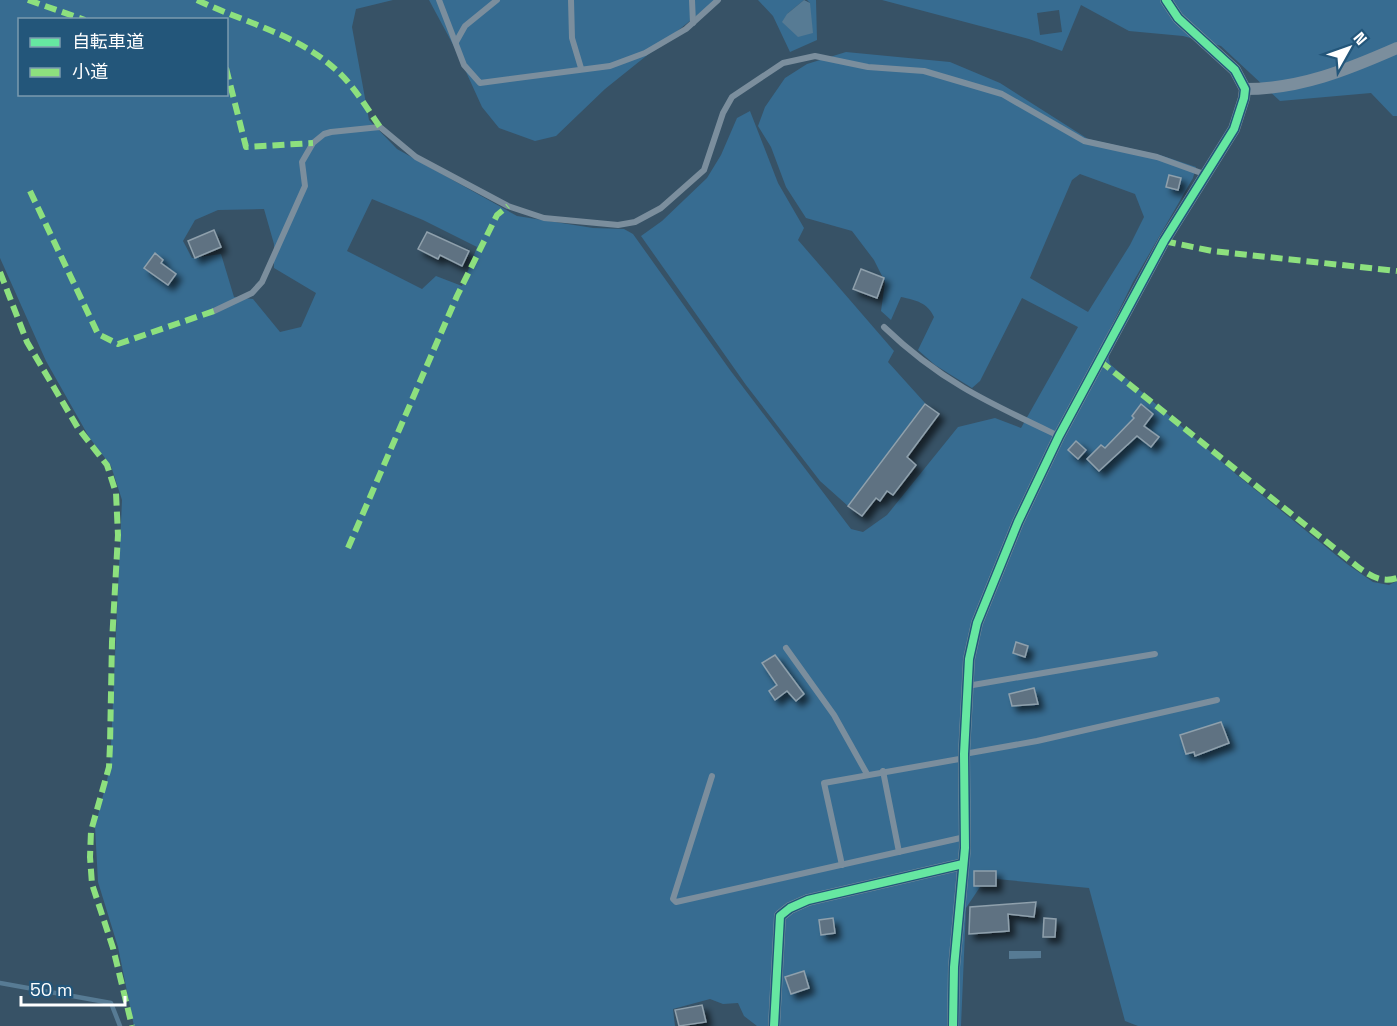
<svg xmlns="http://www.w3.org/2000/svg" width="1397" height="1026" font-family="'Space Grotesk','Noto Sans JP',sans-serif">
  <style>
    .green { fill: #376c91; fill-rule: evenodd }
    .water { fill: #577b94 }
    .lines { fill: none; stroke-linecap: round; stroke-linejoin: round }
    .stream { stroke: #577b94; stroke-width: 4.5 }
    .building { fill: #5e7282; stroke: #8fa0ac; stroke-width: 1.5; filter: url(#shadow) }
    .service { stroke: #7b8e9d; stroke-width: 6 }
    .minor { stroke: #7b8e9d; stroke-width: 12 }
    .quiet { stroke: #8de07e; stroke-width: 6; stroke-dasharray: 12 6; stroke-linecap: butt }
    .cycleway-casing { stroke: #23567a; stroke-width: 11 }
    .cycleway { stroke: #66e7a1; stroke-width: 8 }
  </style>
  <defs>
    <filter id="shadow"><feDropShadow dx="5.5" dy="5.5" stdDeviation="3" flood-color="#0009"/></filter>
  </defs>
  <rect width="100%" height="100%" fill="#375266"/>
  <g class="green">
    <path d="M 0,0 L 393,0 L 356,9 L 352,27 L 369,120 L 397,149 L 517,216 L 593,228 L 624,229 L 633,234 L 730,370 L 851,529 L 863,532 L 887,515 L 958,427 L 995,418 L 1021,428 L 1078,327 L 1022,298 L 980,381 L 972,388 L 935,365 L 918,350 L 934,317 C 928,303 916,300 901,297 L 891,320 L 881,311 L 885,282 L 874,260 L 852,231 L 806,218 L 786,187 L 771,147 L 758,126 L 765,107 L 785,78 L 807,64 L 846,52 L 950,62 L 1000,83 L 1088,139 L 1160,155 L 1196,167 L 1193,178 L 1133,282 L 1105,339 L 1110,364 L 1237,475 L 1347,564 L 1373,582 L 1389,585 L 1397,581 L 1397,1026 L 1138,1026 L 1125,1021 L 1089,888 L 986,878 L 966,908 L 961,1026 L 757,1026 L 744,1016 L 738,1003 L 723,1004 L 710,999 L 673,1009 L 675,1026 L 134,1026 L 118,947 L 98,882 L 95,827 L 110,768 L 122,500 L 111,466 L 89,437 L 46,361 L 0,258 ZM 20,20 L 226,20 L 226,94 L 20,94 ZM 1080,174 L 1135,194 L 1144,217 L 1130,245 L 1088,312 L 1030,278 L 1072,180 ZM 372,199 L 423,220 L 477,247 L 462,286 L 436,276 L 422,289 L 347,251 ZM 264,209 L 274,244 L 274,268 L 316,293 L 301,327 L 280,332 L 253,299 L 234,297 L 221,254 L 192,258 L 183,241 L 195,220 L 218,210 Z"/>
    <polygon points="429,0 716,0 605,89 556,136 535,141 499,128 482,107 457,52"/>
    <polygon points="758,0 804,0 787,14 810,3 807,0 816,0 817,40 790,52 773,16"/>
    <path d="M 882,0 L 1397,0 L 1397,116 L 1393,116 L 1371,93 L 1280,101 L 1221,46 L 1183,36 L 1129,31 L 1081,5 L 1062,51 L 1029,39 ZM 1059,10 L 1062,32 L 1040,35 L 1037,13 Z"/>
    <polygon points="750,111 778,183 804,228 798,240 894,351 888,362 925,403 848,506 820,481 746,385 641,236 662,221 707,178 721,155 737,118"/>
  </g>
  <g class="water">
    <polygon points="804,0 810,3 813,33 798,37 782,22 787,14"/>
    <polygon points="1009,951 1041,951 1041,958 1009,959"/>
  </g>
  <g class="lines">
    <polyline class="stream" points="0,983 111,1003 120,1026"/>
  </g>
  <g class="building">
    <polygon points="1169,175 1181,178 1178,190 1166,187"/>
    <polygon points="214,230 221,247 195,258 188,241"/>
    <polygon points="427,232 469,251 462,266 440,255 438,259 418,249"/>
    <polygon points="155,253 163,260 161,263 176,274 168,285 144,268"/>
    <polygon points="861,269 884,278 877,298 853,289"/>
    <polygon points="925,404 939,414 907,457 916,465 893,495 887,491 880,501 876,498 862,516 848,506"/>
    <polygon points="1141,404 1153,414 1144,426 1159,437 1151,447 1137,436 1099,471 1087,459 1101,445 1105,448 1134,418 1132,416"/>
    <polygon points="1076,441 1086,450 1078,459 1068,450"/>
    <polygon points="1016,642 1028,646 1025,657 1013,653"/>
    <polygon points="775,655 804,694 796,701 787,691 775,700 769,691 777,685 762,663"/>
    <polygon points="1034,688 1038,704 1012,706 1009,694"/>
    <polygon points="1221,722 1229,743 1195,756 1194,752 1186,754 1180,735"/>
    <rect x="974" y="871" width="22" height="15"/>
    <polygon points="1036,902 1034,917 1008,914 1009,931 969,934 970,907"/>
    <polygon points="833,918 835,933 821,935 819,920"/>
    <polygon points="1044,918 1056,919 1055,937 1043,937"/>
    <polygon points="804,971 809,988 791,994 785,977"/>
    <polygon points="702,1005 706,1022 679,1026 675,1010"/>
  </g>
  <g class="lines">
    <g class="service">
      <polyline points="439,0 464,65 480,83 610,66 645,53 686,29 718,0"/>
      <polyline points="571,0 572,38 581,68"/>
      <polyline points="692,0 693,23"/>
      <polyline points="456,42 465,26 497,0"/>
      <polyline points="214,311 252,293 262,282 305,186 302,162 313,143 324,134 331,132 380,127 416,157 508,206 544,218 618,225 635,222 661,208 704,170 723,113 732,97 783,63 815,56 868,67 924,71 1002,94 1084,141 1157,157 1204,174"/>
      <path d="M 884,327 C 940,381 989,403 1059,436"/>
      <polyline points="786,648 834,715 867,774"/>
      <polyline points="967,686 1155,654"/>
      <polyline points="964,754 1037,741 1217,700"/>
      <polyline points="883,771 899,852"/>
      <polyline points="712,776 673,899 676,902 965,837"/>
      <polyline points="842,865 824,783 965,758"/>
    </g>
    <g class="minor">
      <path d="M 1245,89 C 1300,89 1347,70 1397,48"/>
      <polyline points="774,1026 780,916 790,908 808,900 963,864"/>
      <polyline points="953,1026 954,967 965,848 964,754 969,659 977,623 1018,522 1059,436 1164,241 1234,129 1244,98 1245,89 1235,70 1178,18 1166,0"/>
    </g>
    <g class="quiet">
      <polyline points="28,0 85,20"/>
      <path d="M 197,0 C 243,22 296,34 334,68 C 353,84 366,107 380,127"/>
      <polyline points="226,68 246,147 313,143"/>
      <polyline points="30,191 98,334 118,344 214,311"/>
      <polyline points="1164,241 1212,251 1397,271"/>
      <polyline points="0,272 27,342 78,428 107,465 116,493 118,535 112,642 110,745 109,767 91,831 90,857 92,884 113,948 132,1026"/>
      <path d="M 1100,361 L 1358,567 C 1371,576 1381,583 1397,578"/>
      <polyline points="348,548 457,296 497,215 508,206"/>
    </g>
    <g class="cycleway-casing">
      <g id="cycleway">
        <polyline points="774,1026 780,916 790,908 808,900 963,864"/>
        <polyline points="953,1026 954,967 965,848 964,754 969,659 977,623 1018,522 1059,436 1164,241 1234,129 1244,98 1245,89 1235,70 1178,18 1166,0"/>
      </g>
    </g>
    <use href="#cycleway" class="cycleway"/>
  </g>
  <rect x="18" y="18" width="210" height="78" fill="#23567a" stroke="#7b9aaf" stroke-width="1.5"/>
  <rect x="30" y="38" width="30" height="9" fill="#66e7a1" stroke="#7b9aaf" stroke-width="1.5"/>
  <text x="72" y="48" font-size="18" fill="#ffffff">自転車道</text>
  <rect x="30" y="68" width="30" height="9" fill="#8de07e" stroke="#7b9aaf" stroke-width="1.5"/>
  <text x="72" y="78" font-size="18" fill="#ffffff">小道</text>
  <g transform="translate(1349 48) rotate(50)" stroke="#23567a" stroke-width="4.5" paint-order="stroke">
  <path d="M0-4.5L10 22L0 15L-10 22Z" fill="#ffffff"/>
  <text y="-9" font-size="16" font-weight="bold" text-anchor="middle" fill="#ffffff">N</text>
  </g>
  <path d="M21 996v9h104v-9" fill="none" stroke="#ffffff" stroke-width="3"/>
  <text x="30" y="996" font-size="18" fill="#ffffff" stroke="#23567a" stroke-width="4.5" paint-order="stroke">50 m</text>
</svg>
